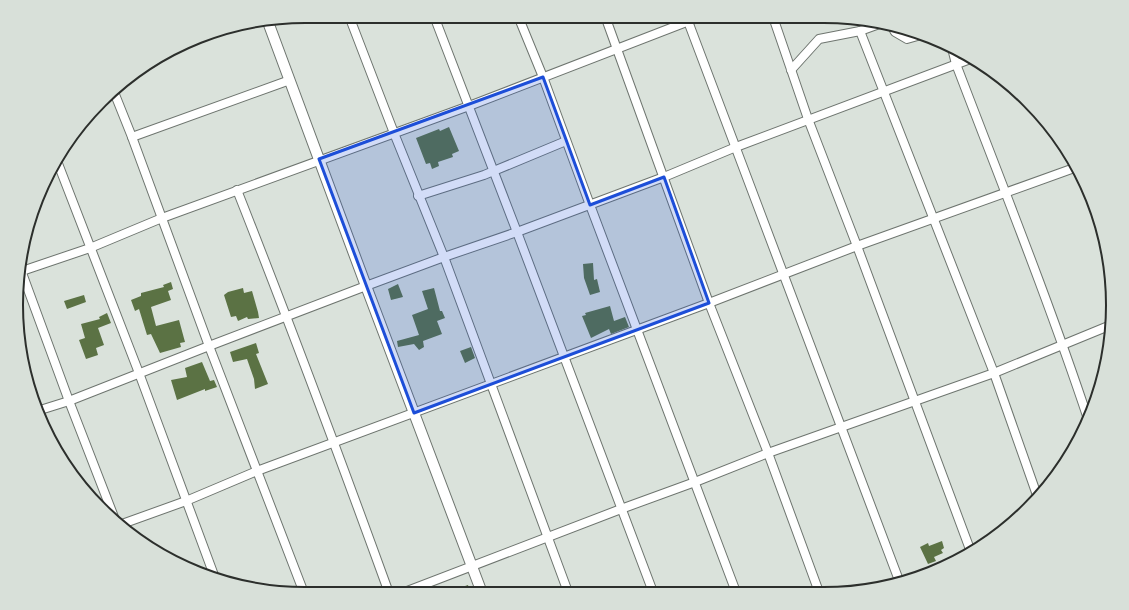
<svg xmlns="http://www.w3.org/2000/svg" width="1129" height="610" font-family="Figtree,sans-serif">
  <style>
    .building { fill: #5b7244 }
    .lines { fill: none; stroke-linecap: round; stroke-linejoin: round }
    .minor-casing { stroke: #6e756f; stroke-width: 10 }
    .tertiary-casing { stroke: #6e756f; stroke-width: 12 }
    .minor { stroke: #fff; stroke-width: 8 }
    .tertiary { stroke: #fff; stroke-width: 10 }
    .marked { fill: #1d4ed8; fill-opacity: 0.2; stroke: #1d4ed8; stroke-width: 3; stroke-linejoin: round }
    .rim { fill: none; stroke: #2c2f2c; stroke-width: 2 }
  </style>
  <rect width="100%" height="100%" fill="#dae2db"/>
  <g class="building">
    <polygon points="449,127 459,151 452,154 453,157 438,162 439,166 432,169 430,163 426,164 416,138 439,129 440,131"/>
    <polygon points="593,263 594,280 597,279 600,292 590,295 584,278 583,264"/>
    <polygon points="171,282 173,289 168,291 171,300 151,307 156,326 179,320 185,342 180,343 181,347 160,353 151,334 147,335 139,309 135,311 131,300 141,296 141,293 164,287 163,285"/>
    <polygon points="398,284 403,297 391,300 388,289"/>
    <polygon points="243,288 244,293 252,291 258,312 259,318 248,319 247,317 238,321 236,316 231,317 224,295 228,292"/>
    <polygon points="434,288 440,311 442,311 445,318 437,321 442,334 423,341 424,347 419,350 414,344 398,347 397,341 419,335 412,315 428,309 422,291"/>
    <polygon points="84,295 86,302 67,309 64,301"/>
    <polygon points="610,306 614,321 625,317 629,327 611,334 609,329 591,338 582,316 586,315 585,313"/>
    <polygon points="107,313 111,323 98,328 104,345 96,348 98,355 86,359 79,340 85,338 81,324 100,319 99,317"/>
    <polygon points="256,343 259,353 256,354 268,384 255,389 254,379 247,359 233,362 230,352"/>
    <polygon points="471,347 475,358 465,363 460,351"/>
    <polygon points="202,362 210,381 214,380 217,387 205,391 205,389 177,400 171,380 187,377 185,368"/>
    <polygon points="942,541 944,548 941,550 943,553 934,557 936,561 928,564 920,547 928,543 929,546"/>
    <polygon points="468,585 470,593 448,593 448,592"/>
  </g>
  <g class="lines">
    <g class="minor-casing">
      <g id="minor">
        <polyline points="349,16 394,133 444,257 568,592"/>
        <polyline points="434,16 517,232 653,592"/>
        <polyline points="518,16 543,77 590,205 736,592"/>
        <polyline points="605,16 709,303 768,453 819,592"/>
        <polyline points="686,16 900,583"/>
        <polyline points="773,17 808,119 857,246 971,552"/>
        <polyline points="891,25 895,32 907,39 921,35"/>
        <polyline points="860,31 994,373 1038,498"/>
        <path d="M 952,48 L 956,64 C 1001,182 1048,299 1088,419"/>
        <polyline points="791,70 819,39 860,31 882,23"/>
        <polyline points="114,92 132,137 209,346 304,593"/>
        <polyline points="132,137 290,80"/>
        <polyline points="57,161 139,373 215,578"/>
        <path d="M 237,190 C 290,324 340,458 389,593"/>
        <polyline points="418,196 484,175 566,141"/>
        <polyline points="22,271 90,248 162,218 469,106 702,16"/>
        <polyline points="22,273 69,401 114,517"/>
        <polyline points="37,411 69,401 209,346 366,286 444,257 517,232 664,177 736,147 973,58"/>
        <polyline points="122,524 186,501 257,471 709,303 857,246 1077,167"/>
        <polyline points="402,593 621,509 695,482 768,453 994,373 1111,325"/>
      </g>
    </g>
    <g class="tertiary-casing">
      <polyline id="tertiary" points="268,22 366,286 482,593"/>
    </g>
    <use href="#minor" class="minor"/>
    <use href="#tertiary" class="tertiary"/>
  </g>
  <path class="marked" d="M 543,77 L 590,205 L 664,177 L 709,303 L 414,413 L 319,159 Z"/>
  <path d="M0 0H1129V610H0ZM305 23H824A282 282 0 0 1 1106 305V305A282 282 0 0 1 824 587H305A282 282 0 0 1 23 305V305A282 282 0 0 1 305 23Z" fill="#d8e0d9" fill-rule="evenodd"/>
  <path class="rim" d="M305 23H824A282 282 0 0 1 1106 305V305A282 282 0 0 1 824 587H305A282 282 0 0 1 23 305V305A282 282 0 0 1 305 23Z"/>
</svg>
